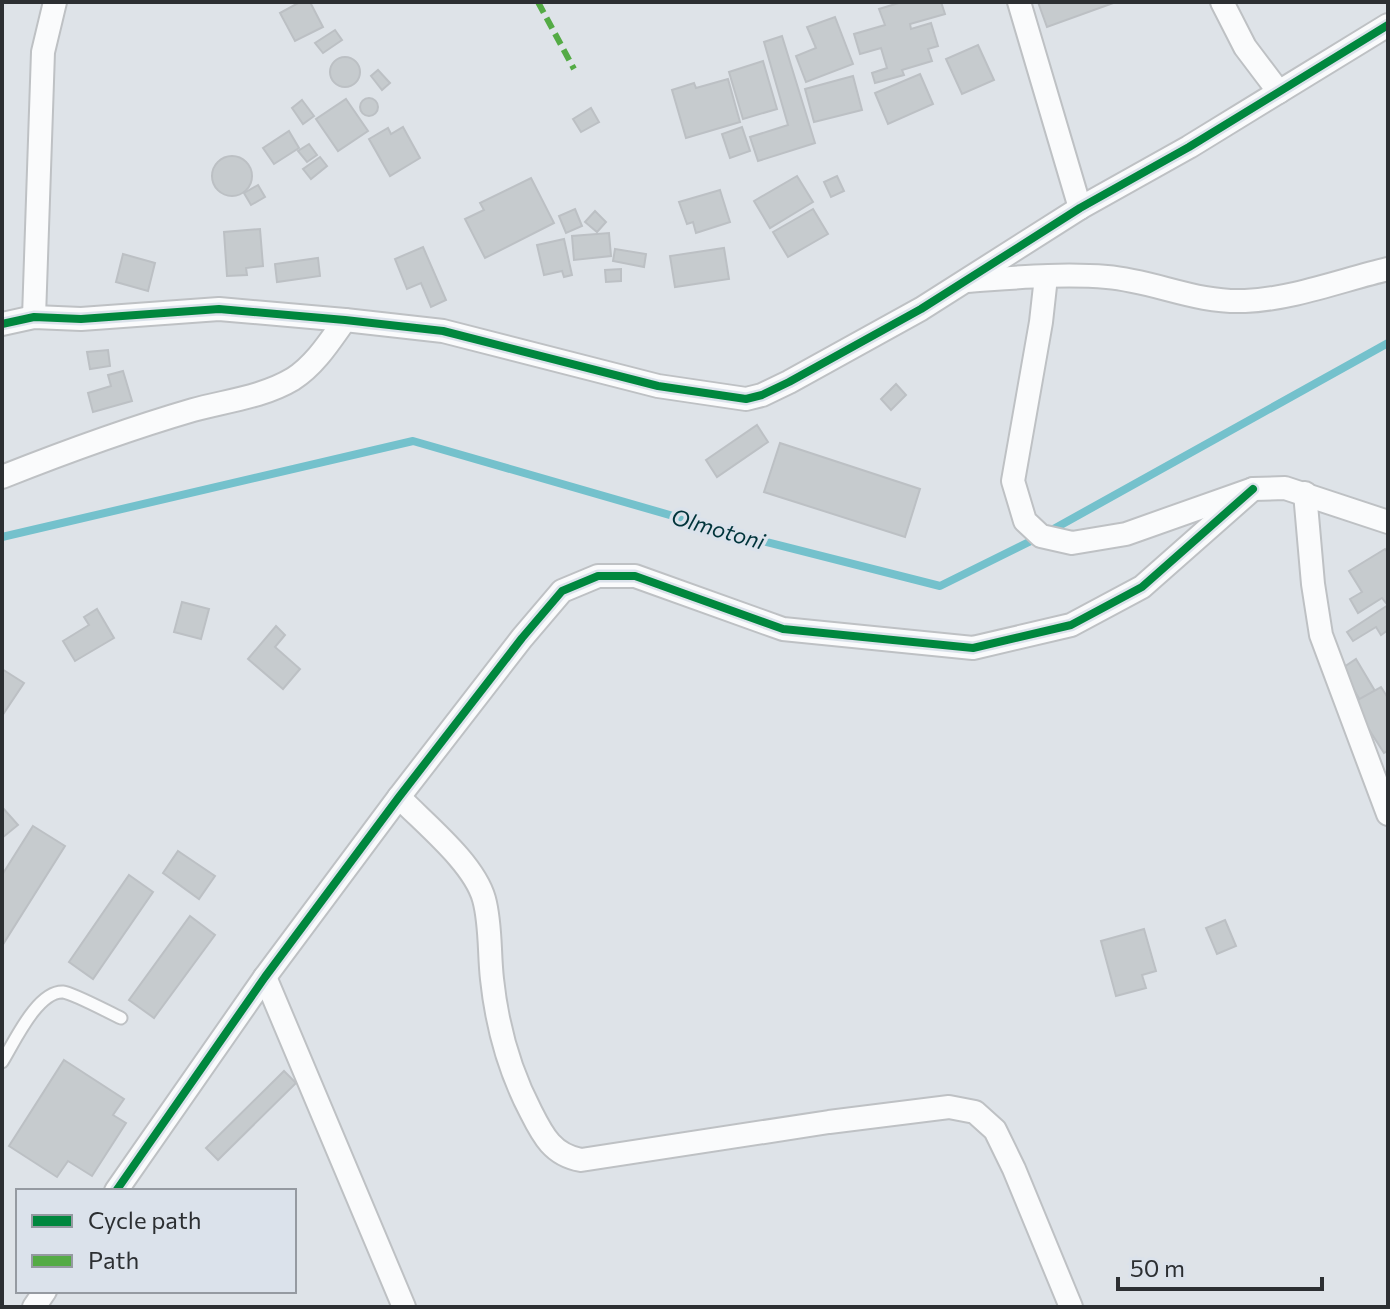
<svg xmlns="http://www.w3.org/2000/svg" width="1390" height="1309" font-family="Commissioner,sans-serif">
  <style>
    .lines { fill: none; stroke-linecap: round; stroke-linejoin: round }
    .stream { stroke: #74c1cc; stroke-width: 8 }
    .building { fill: #c6cbce; stroke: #bcc0c4; stroke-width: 2 }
    .service-casing { stroke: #bec1c4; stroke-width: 15 }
    .minor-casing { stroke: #bec1c4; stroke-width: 26 }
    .service { stroke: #fafbfc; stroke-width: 11 }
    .minor { stroke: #fafbfc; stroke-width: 22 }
    .quiet { stroke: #54ab45; stroke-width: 6; stroke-dasharray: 12 6; stroke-linecap: butt }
    .cycleway-casing { stroke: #dbe2eb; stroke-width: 13 }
    .cycleway { stroke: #00873e; stroke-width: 8 }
    .labels { text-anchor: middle; stroke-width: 7; stroke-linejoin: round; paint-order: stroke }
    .water-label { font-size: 22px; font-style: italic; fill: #00343b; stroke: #dbe2eb }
  </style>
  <rect width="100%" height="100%" fill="#dee3e8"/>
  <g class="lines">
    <polyline class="stream" points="2,537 413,441 739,535 940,586 1041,536 1388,343"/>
  </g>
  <g class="building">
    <polygon points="300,2 310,2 323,27 295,41 280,13"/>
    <polygon points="902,2 941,2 945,14 910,24 911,29 931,23 938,46 928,49 932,61 902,70 904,75 875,83 872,73 887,68 881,48 860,54 854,34 885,25 879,9"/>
    <polygon points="1038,2 1116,2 1047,27"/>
    <polygon points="835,17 853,64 806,82 796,56 816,48 807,27"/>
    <polygon points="335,30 342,40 323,53 315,43"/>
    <polygon points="782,36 815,143 758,161 750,137 788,125 764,42"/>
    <polygon points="978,45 994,80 962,94 946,59"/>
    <circle cx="345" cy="72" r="15"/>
    <polygon points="763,61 777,109 743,119 729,72"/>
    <polygon points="378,70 390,83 382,90 371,76"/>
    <polygon points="920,74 933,104 888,124 875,93"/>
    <polygon points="853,76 862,110 814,122 805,89"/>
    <polygon points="728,79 740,122 686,138 672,90 694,83 696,88"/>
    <circle cx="369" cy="107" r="9"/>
    <polygon points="346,99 368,131 338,151 316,119"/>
    <polygon points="302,100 314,116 303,124 292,108"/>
    <polygon points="591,108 599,122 581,132 573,119"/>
    <polygon points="403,127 420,158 390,176 369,139 388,128 391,134"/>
    <polygon points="742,127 750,151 730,158 722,134"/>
    <polygon points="289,131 299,148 274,164 263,148"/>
    <polygon points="309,144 317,155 307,162 298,151"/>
    <circle cx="232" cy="176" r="20"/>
    <polygon points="320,157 327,166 311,179 303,169"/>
    <polygon points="797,176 813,202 770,228 754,201"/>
    <polygon points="837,176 844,191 831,197 824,182"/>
    <polygon points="531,178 554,223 485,258 465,219 484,210 480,203"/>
    <polygon points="258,185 265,197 251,205 244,193"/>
    <polygon points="720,190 730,222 696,233 693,222 687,224 679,202"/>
    <polygon points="575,209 582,226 566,233 559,216"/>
    <polygon points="813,209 828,234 788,257 773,232"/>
    <polygon points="595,211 606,222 597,232 585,222"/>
    <polygon points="260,229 263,266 246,268 247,275 227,276 224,232"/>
    <polygon points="609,233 611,256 574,260 572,236"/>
    <polygon points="564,239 572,275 564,277 562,271 544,275 537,245"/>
    <polygon points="423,247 446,300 431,307 421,283 407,289 395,259"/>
    <polygon points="724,248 729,279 675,287 670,256"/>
    <polygon points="615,249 646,254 644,267 613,261"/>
    <polygon points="123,254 155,263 148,291 116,282"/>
    <polygon points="318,258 320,276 277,282 275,264"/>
    <polygon points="621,269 621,281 606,282 605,270"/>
    <polygon points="108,350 110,366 90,369 87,352"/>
    <polygon points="123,371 132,401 93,412 88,393 111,386 108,375"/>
    <polygon points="896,384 906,395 891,410 881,399"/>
    <polygon points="757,425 768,442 717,477 706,460"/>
    <polygon points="780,443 920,489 905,537 764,492"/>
    <polygon points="1385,549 1388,553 1388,601 1386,603 1382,598 1358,613 1350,599 1362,592 1349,571"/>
    <polygon points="182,602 209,609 201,639 174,632"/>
    <polygon points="1388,605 1388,630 1381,635 1376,627 1353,641 1347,632"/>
    <polygon points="97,609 114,638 75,661 63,641 89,625 84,617"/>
    <polygon points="276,626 285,635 275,647 300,669 283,689 248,659"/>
    <polygon points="1356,659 1375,691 1360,700 1341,669"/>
    <polygon points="2,669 24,683 2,716"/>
    <polygon points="1381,687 1388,698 1388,751 1384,753 1352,703"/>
    <polygon points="2,807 18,825 2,838"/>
    <polygon points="33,826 65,846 2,946 2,875"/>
    <polygon points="178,851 215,876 199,899 163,873"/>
    <polygon points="129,875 153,892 93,979 69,962"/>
    <polygon points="190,916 215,935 154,1018 129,1000"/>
    <polygon points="1225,920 1236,946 1217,954 1206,928"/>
    <polygon points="1144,929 1156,971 1142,975 1146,988 1116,996 1101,941"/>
    <polygon points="64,1060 124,1099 113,1115 126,1123 92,1176 68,1161 57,1177 9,1146"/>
    <polygon points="284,1071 296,1083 218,1160 206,1148"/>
  </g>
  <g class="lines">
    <g class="service-casing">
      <path id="service" d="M 2,1062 C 14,1043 37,991 63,992 C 73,993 110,1013 121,1018"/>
    </g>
    <g class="minor-casing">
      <g id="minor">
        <polyline points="1019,2 1080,208"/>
        <polyline points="1222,2 1245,47 1279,92"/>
        <polyline points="1046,277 1041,322 1013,481 1025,521 1041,536 1072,543 1126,534 1253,489 1285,488 1388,522"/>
        <path d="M 966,281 C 1012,278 1060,273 1107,277 C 1155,281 1195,303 1245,301 C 1293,299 1342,280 1388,269"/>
        <polyline points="34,317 43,52 55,2"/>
        <polyline points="2,324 34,317 81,319 219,309 345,320 443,331 658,386 746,399 762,395 789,382 921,309 1080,208 1189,147 1388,25"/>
        <path d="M 2,477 C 65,452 128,429 193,410 C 226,401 263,397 293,379 C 315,365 330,341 345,320"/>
        <polyline points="1305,493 1313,584 1321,635 1388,814"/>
        <path d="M 399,797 C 425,824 474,863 484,899 C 491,924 489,953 492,979 C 497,1026 509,1070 531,1112 C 543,1136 553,1155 581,1160 L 829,1122 L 949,1107 L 975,1112 L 995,1130 L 1014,1169 L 1071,1307"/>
        <polyline points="265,977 404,1307"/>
        <polyline points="116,1191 265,977 399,797 522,638 562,591 598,576 635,576 783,629 973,648 1071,625 1142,587 1253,489"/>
        <polyline points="34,1307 45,1291"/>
      </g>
    </g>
    <use href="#service" class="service"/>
    <use href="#minor" class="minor"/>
    <polyline class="quiet" points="538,2 574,69"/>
    <g class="cycleway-casing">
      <g id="cycleway">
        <polyline points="2,324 34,317 81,319 219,309 345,320 443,331 658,386 746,399 762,395 789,382 921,309 1080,208 1189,147 1388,25"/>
        <polyline points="116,1191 265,977 399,797 522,638 562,591 598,576 635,576 783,629 973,648 1071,625 1142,587 1253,489"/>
      </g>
    </g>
    <use href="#cycleway" class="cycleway"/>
  </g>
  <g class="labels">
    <g class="water-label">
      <text transform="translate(718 529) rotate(16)" y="8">Olmotoni</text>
    </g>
  </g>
  <rect width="1390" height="1309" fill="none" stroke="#2c2f32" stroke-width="8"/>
  <rect x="16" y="1189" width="280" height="104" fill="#dbe2eb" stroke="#959aa1" stroke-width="2"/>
  <rect x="32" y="1215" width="40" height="12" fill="#00873e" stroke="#959aa1" stroke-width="2"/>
  <text x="88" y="1229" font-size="24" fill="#2c2f32">Cycle path</text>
  <rect x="32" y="1255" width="40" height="12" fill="#54ab45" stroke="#959aa1" stroke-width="2"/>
  <text x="88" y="1269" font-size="24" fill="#2c2f32">Path</text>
  <path d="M1118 1277v12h204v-12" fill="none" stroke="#2c2f32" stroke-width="4"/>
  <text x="1130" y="1277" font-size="24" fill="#2c2f32" stroke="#dbe2eb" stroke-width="6" paint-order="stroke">50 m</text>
</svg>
